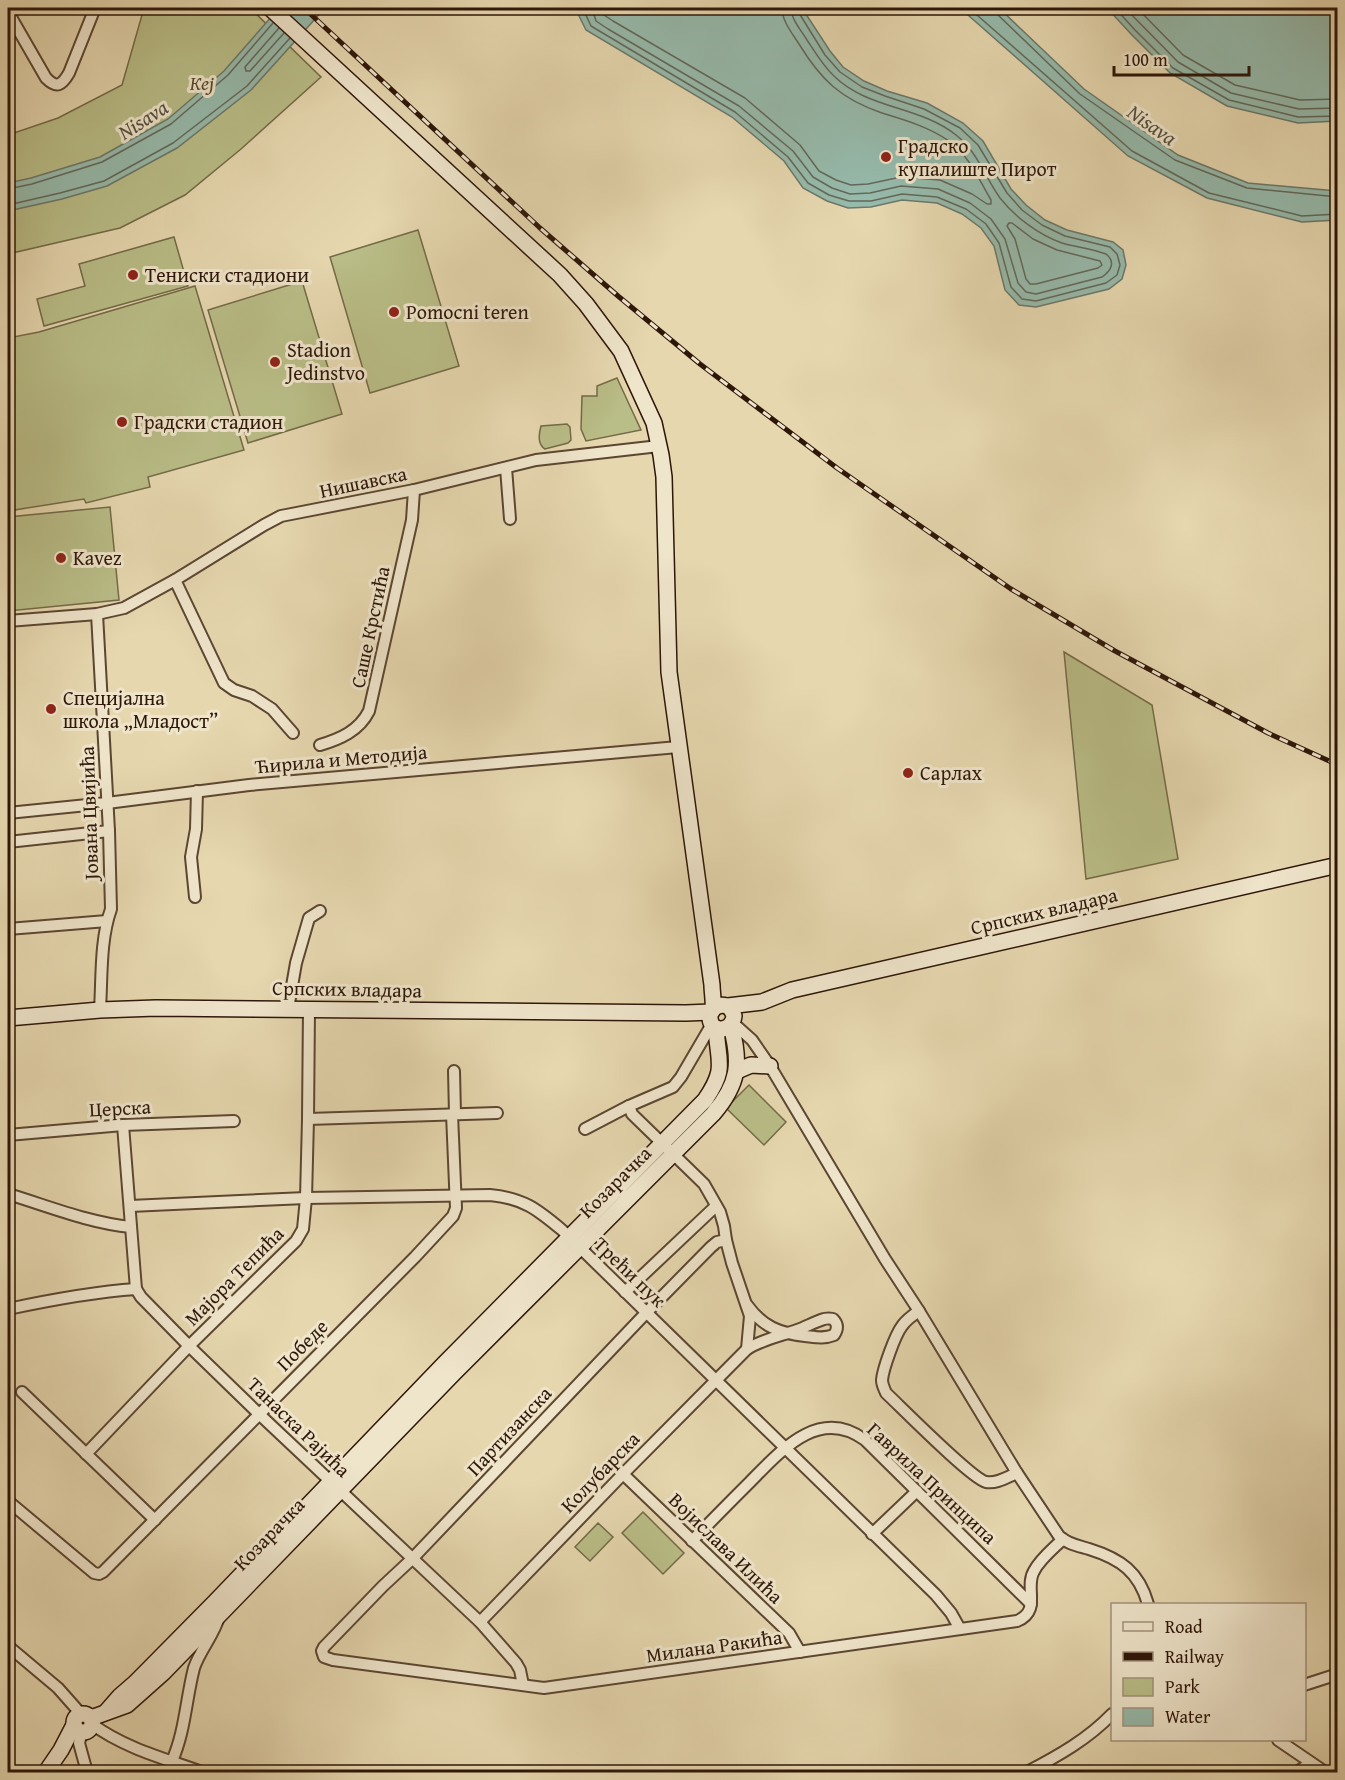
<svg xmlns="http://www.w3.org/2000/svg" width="1345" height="1780" font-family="'Gentium Book Plus',serif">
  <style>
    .green { fill: #b9bd87; stroke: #746a48; stroke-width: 1.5 }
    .water { fill: #96baab; stroke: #6c786a; stroke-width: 1.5 }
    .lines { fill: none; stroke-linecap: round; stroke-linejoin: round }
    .shore { stroke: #62685a; stroke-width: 1.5 }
    .street-casing { stroke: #5c4632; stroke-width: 14 }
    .secondary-casing { stroke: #2e1609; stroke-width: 18 }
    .street { stroke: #efe5cb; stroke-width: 10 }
    .secondary { stroke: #efe5cb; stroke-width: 15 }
    .rail-casing { stroke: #2e1609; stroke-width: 5 }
    .rail { stroke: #efe5cb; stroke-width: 3; stroke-dasharray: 9; stroke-linecap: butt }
    .poi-dot { fill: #8f2418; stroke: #efe5cb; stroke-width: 2 }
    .labels { text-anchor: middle; stroke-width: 6; stroke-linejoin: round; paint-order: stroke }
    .park-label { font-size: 20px; font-style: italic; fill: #58482f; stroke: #efe5cb }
    .poi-label { font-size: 20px; fill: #2e1609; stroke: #efe5cb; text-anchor: start }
    .street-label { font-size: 20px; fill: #2e1609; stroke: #efe5cb }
    .water-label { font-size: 21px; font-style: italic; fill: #524f42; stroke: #efe5cb }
  </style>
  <rect width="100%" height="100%" fill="#e6d7af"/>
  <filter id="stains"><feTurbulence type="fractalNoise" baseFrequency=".00333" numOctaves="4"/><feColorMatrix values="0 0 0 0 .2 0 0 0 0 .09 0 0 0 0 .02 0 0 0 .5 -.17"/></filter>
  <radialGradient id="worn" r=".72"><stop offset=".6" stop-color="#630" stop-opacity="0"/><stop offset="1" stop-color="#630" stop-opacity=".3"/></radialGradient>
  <g class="green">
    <polygon points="144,8 250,8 321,77 241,149 185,195 120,228 8,254 8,135 58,118 122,85"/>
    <polygon points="418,230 459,366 370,393 330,257"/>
    <polygon points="174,237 188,286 44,326 37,299 85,286 79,264"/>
    <polygon points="302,281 342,414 248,443 208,310"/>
    <polygon points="195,286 244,450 148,477 150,487 86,503 84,499 8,511 8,338 39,332"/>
    <polygon points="617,378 641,430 586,441 581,429 582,396 597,396 597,386"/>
    <path d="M 567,424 L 570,427 L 571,440 L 568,443 L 545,449 C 537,444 539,434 541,426 Z"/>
    <polygon points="110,507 119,600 8,611 8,517"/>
    <polygon points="1064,652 1152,705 1178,859 1086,879"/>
    <polygon points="749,1085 786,1122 764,1145 726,1108"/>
    <polygon points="643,1512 684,1553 663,1574 622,1533"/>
    <polygon points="598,1523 613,1537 590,1561 575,1547"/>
  </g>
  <g class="water">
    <polygon points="279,8 325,8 251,90 177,148 107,186 62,199 8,211 8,183 31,178 100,157 168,119 224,71"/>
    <polygon points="579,8 802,8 830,51 843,67 864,81 887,91 927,103 963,123 983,141 1011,189 1026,205 1045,220 1067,230 1113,242 1123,250 1126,265 1122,279 1109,289 1036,307 1019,305 1005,290 994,246 981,228 962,214 937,203 902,200 871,207 848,208 827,201 803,188 784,161 732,117 586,30 578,14"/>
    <polygon points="960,8 999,8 1084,89 1178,155 1248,183 1337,191 1337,220 1302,222 1207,198 1128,156"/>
    <polygon points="1107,8 1337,8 1337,121 1298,123 1227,106 1170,73 1131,34"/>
  </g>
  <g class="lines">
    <g class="shore">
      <polyline points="584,8 585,13 591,26 735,112 788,157 808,183 829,195 849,201 871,201 902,194 937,197 966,209 986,224 999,243 1011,287 1022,299 1036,301 1106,283 1117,275 1120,265 1117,254 1110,247 1065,236 1042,225 1022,210 1007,193 978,145 960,128 924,109 885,96 862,87 840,72 825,55 799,13 798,8"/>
      <path d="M 592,8 L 596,21 L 608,29 L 739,106 L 793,151 L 813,177 L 832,188 L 850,194 L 870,193 L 901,186 L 938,189 L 970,203 L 991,219 L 1005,239 L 1018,283 L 1026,292 L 1036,294 L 1102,277 C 1111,271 1116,262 1106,254 C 1092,249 1076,247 1062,243 C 1039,235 1015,217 1000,198 C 984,176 978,152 956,135 C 920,106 867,109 834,76 C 823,66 815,52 807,40 C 801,30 791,19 791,8"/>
      <path d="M 601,8 L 604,15 L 613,21 L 745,98 L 800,145 L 819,171 L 836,180 L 851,185 L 868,184 L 901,177 L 940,180 L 972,194 L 987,204 L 991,204 L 991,200 C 979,180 969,155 949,141 C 929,127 905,120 882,113 C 841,99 821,80 799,44 C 792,33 782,21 782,8"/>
      <polyline points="969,8 1132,151 1209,193 1302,216 1338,214"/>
      <polyline points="995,8 997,14 1080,94 1175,160 1247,188 1338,197"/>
      <polyline points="1115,8 1135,30 1173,68 1229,100 1298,117 1338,116"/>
      <polyline points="1125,8 1178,62 1231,93 1299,109 1338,108"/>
      <polyline points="1137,8 1183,55 1235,85 1300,100 1338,99"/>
      <polyline points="279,28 245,67 246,71 250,71 284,33"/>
      <polyline points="8,189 32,184 102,162 171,124 228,75 273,23"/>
      <polyline points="8,205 60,193 104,181 173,143 247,86 290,38"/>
      <polygon points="1009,223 1012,223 1033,239 1057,250 1100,261 1102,265 1098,268 1036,284 1030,284 1026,279 1015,239 1007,226"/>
    </g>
    <g class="street-casing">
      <g id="street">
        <path d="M 8,12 L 46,78 C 57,89 62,85 69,73 L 95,8"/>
        <polyline points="506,468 510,519"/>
        <polyline points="175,580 224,683 234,690 252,696 272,709 293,733"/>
        <path d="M 97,614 L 109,831 L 111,909 C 100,940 102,977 100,1010"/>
        <polyline points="8,621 97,614 124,608 175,580 264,525 281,516 414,490 536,460 659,446"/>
        <path d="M 320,745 C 340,739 359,731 369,711 L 412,520 L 414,490"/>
        <polyline points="8,813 107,803 249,785 678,747"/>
        <polyline points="8,842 109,831"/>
        <polyline points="195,897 191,857 196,829 197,791"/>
        <polyline points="8,929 107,921"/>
        <polyline points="288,1009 296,963 309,918 320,911"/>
        <path d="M 733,1023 L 752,1040 L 770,1066 L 885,1259 L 919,1311 L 1017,1473 L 1059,1536 C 1067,1544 1079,1546 1089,1549 C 1121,1559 1139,1572 1148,1604"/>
        <polyline points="454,1071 455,1114"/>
        <polyline points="629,1106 632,1114 704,1184 720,1212 724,1226 726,1240 732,1263 750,1316 747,1349"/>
        <polyline points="308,1119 497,1113"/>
        <polyline points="123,1125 136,1289"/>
        <polyline points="585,1129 629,1106 673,1087 681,1077 712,1024"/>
        <polyline points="8,1135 123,1125 234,1121"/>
        <path d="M 8,1194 C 48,1206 89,1223 131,1227"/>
        <path d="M 130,1206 L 306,1198 L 490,1195 C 523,1198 537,1209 562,1230 L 936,1595 L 951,1613 L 960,1629"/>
        <path d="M 726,1240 L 717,1242 L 711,1247 L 646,1313 L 412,1559 L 383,1586 L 324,1647 L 322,1651 L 324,1657 L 333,1660 L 544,1688 L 1017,1621 C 1042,1611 1024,1587 1034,1571 C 1040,1559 1053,1549 1063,1539"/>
        <polyline points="136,1289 141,1297 189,1346 259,1414 480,1622 516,1663 520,1670 523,1685"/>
        <polyline points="625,1292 716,1206"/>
        <path d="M 8,1309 C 50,1300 92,1292 136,1289"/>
        <path d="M 919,1311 C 913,1315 906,1320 902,1326 C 895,1335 883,1369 882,1380 C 882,1385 884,1388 886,1393 C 902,1408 971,1478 986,1482 C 997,1484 1007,1477 1017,1473"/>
        <polyline points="22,1392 155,1520"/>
        <polyline points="86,1454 189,1346 296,1241 303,1229 306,1198 308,1119 309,1009"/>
        <polyline points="623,1474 789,1633 800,1652"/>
        <polyline points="8,1501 94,1573 99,1574 103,1572 415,1257 453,1216 456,1208 452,1114"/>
        <polyline points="872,1534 917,1491"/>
        <path d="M 692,1541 C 710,1522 729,1503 748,1484 C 779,1453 818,1405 865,1440 L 1031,1604"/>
        <path d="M 480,1622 L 623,1474 L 747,1349 C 761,1340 780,1336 797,1330 C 806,1327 814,1322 824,1319 C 829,1318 828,1318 833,1319 C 838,1324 838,1329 834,1335 C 824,1339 815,1337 805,1336 C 779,1333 763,1327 747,1305"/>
        <polyline points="8,1646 58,1688 81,1714"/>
        <polyline points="1304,1685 1338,1674"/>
        <path d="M 92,1724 C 124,1748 166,1759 202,1772"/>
        <polyline points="82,1731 79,1743 87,1772"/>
        <polyline points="1278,1740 1325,1772"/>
        <path d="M 172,1761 C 185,1732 186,1699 194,1668 C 200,1650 214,1635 219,1617"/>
        <path d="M 1027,1772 C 1058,1756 1088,1739 1112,1714"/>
        <polyline points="1297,1772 1311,1763"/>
      </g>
    </g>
    <g class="secondary-casing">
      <g id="secondary">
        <path d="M 270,8 L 560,275 L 586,304 L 621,351 L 654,423 L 661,455 L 664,477 L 669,672 L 712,985 C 712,992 714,1002 713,1009 C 711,1016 709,1011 710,1018 C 711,1034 732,1032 734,1016 C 731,1005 722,1002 713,1009"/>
        <polyline points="728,1006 762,1002 792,990 1338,865"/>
        <polyline points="8,1018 100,1010 156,1008 686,1013 711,1012"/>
        <polyline points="737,1071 751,1065 770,1066"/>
        <path d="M 106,1712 L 120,1696 L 135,1683 L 215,1602 L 445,1363 L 705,1100 C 727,1068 718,1063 716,1028"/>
        <circle cx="83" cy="1723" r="9"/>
        <path d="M 91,1718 L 127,1705 L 163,1673 L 454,1373 L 713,1114 C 739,1084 741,1063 731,1026"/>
        <polyline points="46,1772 61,1750 74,1725"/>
      </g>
    </g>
    <use href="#street" class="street"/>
    <use href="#secondary" class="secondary"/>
    <g class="rail-casing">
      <polyline id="rail" points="304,8 540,228 618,296 700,364 837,468 1011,589 1115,651 1268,733 1338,765"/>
    </g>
    <use href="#rail" class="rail"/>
  </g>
  <g class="poi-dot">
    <circle cx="886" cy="157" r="6"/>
    <circle cx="133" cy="275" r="6"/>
    <circle cx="394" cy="312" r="6"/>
    <circle cx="275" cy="362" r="6"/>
    <circle cx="122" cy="422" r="6"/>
    <circle cx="61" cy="558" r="6"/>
    <circle cx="51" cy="709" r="6"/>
    <circle cx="908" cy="773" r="6"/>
  </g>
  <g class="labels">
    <g class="park-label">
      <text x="202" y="90">Кеј</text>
    </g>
    <g class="poi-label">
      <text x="898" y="153">Градско<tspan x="898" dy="23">купалиште Пирот</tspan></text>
      <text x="145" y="282">Тениски стадиони</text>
      <text x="406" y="319">Pomocni teren</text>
      <text x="287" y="357">Stadion<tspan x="287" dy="23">Jedinstvo</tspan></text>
      <text x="134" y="429">Градски стадион</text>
      <text x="73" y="565">Kavez</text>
      <text x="63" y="705">Специјална<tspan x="63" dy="23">школа „Младост”</tspan></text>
      <text x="920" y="780">Сарлах</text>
    </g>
    <g class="street-label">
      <text transform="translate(363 482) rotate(-12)" y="7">Нишавска</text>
      <text transform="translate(370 627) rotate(-78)" y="7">Саше Крстића</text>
      <text transform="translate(341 759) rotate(-5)" y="7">Ћирила и Методија</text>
      <text transform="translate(89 813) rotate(-92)" y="7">Јована Цвијића</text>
      <text transform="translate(1044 911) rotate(-13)" y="7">Српских владара</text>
      <text transform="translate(347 989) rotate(1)" y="7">Српских владара</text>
      <text transform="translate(120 1108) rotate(-3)" y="7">Церска</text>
      <text transform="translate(615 1182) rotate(-45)" y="7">Козарачка</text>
      <text transform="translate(630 1272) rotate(44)" y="7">Трећи пук</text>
      <text transform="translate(234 1276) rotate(-45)" y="7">Мајора Тепића</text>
      <text transform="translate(302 1345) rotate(-45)" y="7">Победе</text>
      <text transform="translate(299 1427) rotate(44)" y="7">Танаска Рајића</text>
      <text transform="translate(509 1431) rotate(-47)" y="7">Партизанска</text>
      <text transform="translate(600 1472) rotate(-46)" y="7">Колубарска</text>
      <text transform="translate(932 1483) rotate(43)" y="7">Гаврила Принципа</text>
      <text transform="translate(269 1534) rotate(-46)" y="7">Козарачка</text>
      <text transform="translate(726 1548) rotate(44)" y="7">Војислава Илића</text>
      <text transform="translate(714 1646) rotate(-8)" y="7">Милана Ракића</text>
    </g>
    <g class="water-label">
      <text transform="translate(143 120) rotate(-33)" y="7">Nisava</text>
      <text transform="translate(1152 125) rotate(35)" y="7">Nisava</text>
    </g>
  </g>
  <rect width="1345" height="1780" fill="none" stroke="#e6d7af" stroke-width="30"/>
  <rect x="9" y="9" width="1327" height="1762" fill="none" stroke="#2e1609" stroke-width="3"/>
  <rect x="15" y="15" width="1315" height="1750" fill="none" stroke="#2e1609" stroke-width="1.5"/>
  <rect x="1111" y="1603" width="195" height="138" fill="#efe5cb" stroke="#a2927d" stroke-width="1.5"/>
  <rect x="1123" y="1622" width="30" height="9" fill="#efe5cb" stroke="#a2927d" stroke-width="1.5"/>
  <text x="1165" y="1633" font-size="18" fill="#2e1609">Road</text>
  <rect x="1123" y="1652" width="30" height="9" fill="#2e1609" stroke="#a2927d" stroke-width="1.5"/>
  <text x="1165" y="1663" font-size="18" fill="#2e1609">Railway</text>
  <rect x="1123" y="1678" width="30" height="18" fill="#b9bd87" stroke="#a2927d" stroke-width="1.5"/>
  <text x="1165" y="1693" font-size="18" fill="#2e1609">Park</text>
  <rect x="1123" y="1708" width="30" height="18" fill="#96baab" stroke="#a2927d" stroke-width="1.5"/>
  <text x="1165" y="1723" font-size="18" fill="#2e1609">Water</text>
  <path d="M1114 66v9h135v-9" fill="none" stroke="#2e1609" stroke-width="3"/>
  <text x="1123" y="66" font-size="18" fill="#2e1609" stroke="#efe5cb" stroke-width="4.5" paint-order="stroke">100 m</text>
  <rect width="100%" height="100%" filter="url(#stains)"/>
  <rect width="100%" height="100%" fill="url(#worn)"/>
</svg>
